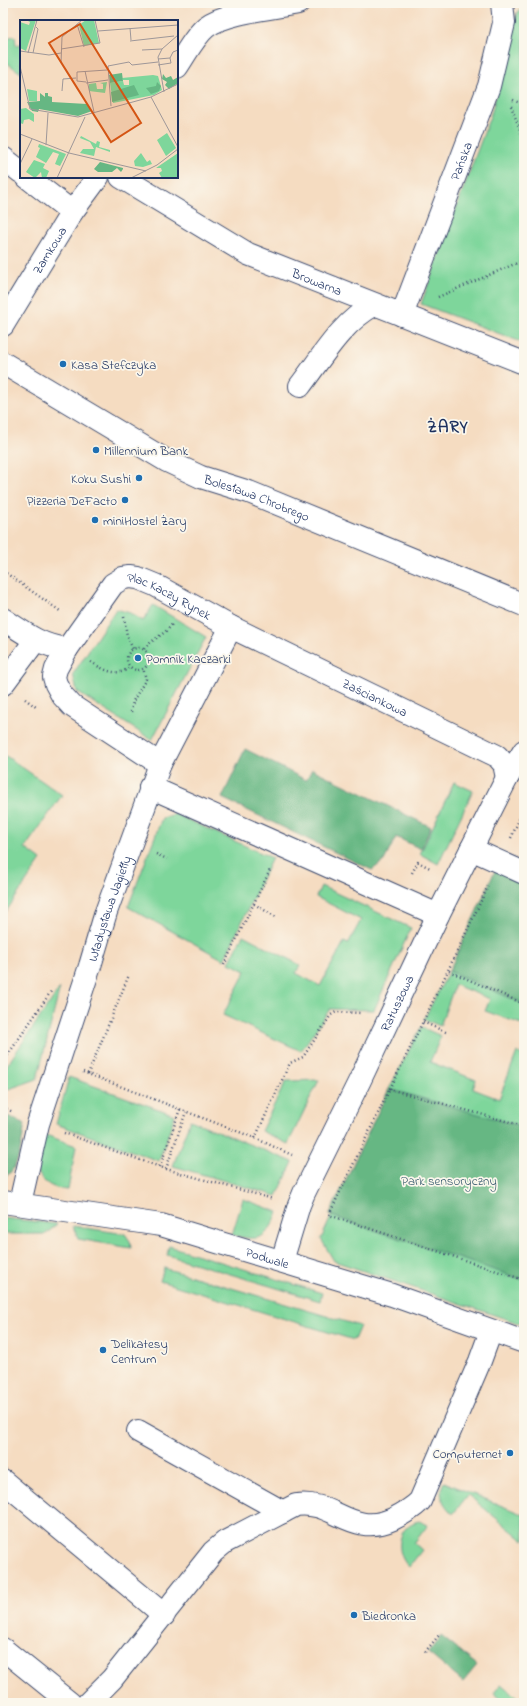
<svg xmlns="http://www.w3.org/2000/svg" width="527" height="1706" font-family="'Indie Flower',sans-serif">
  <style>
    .green { fill: #7ed69b; stroke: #4c827c }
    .forest { fill: #66b783; stroke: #407370 }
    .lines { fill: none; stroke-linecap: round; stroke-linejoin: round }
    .minor-casing { stroke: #3c496d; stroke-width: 24 }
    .path { stroke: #3c496d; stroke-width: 2.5; stroke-dasharray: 1 3; stroke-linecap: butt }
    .minor { stroke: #fff; stroke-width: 22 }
    .poi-dot { fill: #1f6fb2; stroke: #fbf7ec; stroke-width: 1.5 }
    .labels { text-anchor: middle; stroke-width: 3.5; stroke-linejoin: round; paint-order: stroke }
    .street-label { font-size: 13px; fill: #1b2f5e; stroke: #fbf7ec }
    .poi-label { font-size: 13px; fill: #1b2f5e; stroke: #fbf7ec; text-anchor: start }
    .park-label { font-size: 13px; fill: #34596d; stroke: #fbf7ec }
    .district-label { font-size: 17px; font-weight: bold; letter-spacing: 1px; fill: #1b2f5e; stroke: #fbf7ec }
    .inset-road { fill: none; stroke: #9e9799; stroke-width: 1 }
    .view { fill: #d45514; fill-opacity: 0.15; stroke: #d45514; stroke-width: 2 }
    .inset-edge { fill: none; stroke: #1b2f5e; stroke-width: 2 }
  </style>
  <rect width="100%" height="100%" fill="#fbf7ec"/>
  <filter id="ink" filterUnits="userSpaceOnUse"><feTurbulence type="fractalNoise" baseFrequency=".025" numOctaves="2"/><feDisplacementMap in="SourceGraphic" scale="8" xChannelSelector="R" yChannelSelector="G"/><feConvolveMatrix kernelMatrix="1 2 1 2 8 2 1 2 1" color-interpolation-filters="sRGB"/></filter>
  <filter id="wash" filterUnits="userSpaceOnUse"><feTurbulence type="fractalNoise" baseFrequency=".012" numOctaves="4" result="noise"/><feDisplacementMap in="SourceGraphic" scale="16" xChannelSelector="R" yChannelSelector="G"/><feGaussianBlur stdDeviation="0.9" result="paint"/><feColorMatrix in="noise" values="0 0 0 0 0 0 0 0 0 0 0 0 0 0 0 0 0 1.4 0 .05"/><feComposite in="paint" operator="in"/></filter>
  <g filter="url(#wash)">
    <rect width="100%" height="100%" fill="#f5dcc1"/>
    <g class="green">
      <polygon points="524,7 524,343 421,304 492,111 516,17 519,10"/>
      <polygon points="3,26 5,38 15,36 16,45 21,44 21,73 3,60"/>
      <polygon points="153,605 206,637 152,740 77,692 73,674 116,609 130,613 143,621"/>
      <polygon points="3,754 62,795 25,848 41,860 3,916"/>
      <polygon points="454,782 473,791 438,864 420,854"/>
      <polygon points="175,814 272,858 224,960 128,907 162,818"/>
      <polygon points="321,886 411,928 374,1010 330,1009 301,1051 223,1015 246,971 229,963 243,935 300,965 296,973 320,986 344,942 348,944 361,920 316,897"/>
      <polygon points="449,971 524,1004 524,1025 485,1011 490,999 455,985 440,1026 424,1019"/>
      <polygon points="60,988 37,1079 3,1091 3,1071"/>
      <polygon points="421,1027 441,1036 430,1062 476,1080 473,1089 499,1099 517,1052 522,1055 524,1049 524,1325 334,1261 321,1239 389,1089"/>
      <polygon points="69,1077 175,1115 159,1161 56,1124"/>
      <polygon points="319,1080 288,1144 261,1131 286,1081"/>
      <polygon points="190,1120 293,1162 277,1196 173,1166"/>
      <path d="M 43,1134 L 76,1146 L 68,1190 C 52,1189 36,1181 37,1162 C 38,1153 41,1143 43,1134 Z"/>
      <path d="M 243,1199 L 278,1212 C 267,1239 260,1242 232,1235 Z"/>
      <polygon points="3,1218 57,1224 46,1234 3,1234"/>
      <polygon points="73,1226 125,1234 130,1241 131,1248 78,1239"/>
      <polygon points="169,1246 322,1293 320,1301 167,1255"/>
      <polygon points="164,1268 360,1326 354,1340 160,1281"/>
      <path d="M 444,1482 L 524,1515 L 524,1541 L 468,1495 L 453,1514 C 444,1506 437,1494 444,1482 Z"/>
      <path d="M 419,1521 L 428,1525 L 414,1543 L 422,1550 L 409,1567 C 394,1553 397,1525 419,1521 Z"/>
      <polygon points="501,1684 519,1699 516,1703 506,1703 494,1693"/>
    </g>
    <g class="forest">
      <polygon points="245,749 306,780 312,769 431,827 421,849 396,837 384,861 372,870 222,798"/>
      <polygon points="499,862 524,873 524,1004 449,971"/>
      <polygon points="389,1089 524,1127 524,1280 329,1215"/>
      <path d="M 3,1114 L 25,1124 C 21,1141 21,1169 3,1178 Z"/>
      <polygon points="441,1636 477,1665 463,1682 428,1653"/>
    </g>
  </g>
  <g filter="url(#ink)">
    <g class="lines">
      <g class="minor-casing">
        <g id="minor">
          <path d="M 177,67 C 186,54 194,37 206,27 C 225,12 274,8 298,3"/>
          <polyline points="3,158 21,172"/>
          <polyline points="27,177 72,212"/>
          <path id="s1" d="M 121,177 L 248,254 L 524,363"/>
          <path id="s2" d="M 402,315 L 489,86 L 504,23 L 502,3"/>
          <path id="s3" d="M 3,325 L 72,212 L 98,177"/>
          <path id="s4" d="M 3,363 L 167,461 L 201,477 L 249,492 L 524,605"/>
          <path d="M 300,386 C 322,357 342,322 374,305"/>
          <path d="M 3,619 C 24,633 41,646 67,649"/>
          <polyline points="3,684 35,641"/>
          <path id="s5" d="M 160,764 L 72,706 L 62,695 L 56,684 L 54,677 L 56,669 L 67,649 L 113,584 L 123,578 L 131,577 L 138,578 L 155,585 L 231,627 L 497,756 L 504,764 L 507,778"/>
          <polyline points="150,787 438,915"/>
          <polyline points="471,849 524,873"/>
          <path id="s6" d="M 3,1202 L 161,1225 L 392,1295 L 524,1342"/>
          <path id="s7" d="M 20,1203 L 38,1124 L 90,966 L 106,912 L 160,764 L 231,627"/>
          <path id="s8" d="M 282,1261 L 299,1205 L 304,1193 L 360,1080 L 438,915 L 507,778 L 524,751"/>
          <polyline points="138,1431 283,1512"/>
          <polyline points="3,1481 164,1615"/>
          <polyline points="3,1649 70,1703"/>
          <path d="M 88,1703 L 112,1679 L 213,1552 L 225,1542 L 296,1505 C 333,1499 351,1538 393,1519 C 403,1514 412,1509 420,1501 L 480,1361 L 491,1331"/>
        </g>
      </g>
      <g class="path">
        <polyline points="513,100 524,105"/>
        <polyline points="511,106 524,141"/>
        <polyline points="438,297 524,260"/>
        <polyline points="3,571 60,611"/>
        <polyline points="124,617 127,636 133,649"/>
        <circle cx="138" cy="659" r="11"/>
        <path d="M 144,649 C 153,638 165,635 172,624"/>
        <path d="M 91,662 C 102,669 120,679 130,666"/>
        <polyline points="25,699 36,707"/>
        <polyline points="131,712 133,701 146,679 143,668"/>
        <polyline points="511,838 521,815"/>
        <polyline points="156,854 167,859"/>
        <polyline points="412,873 418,862 430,868"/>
        <path d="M 488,886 C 437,996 381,1105 329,1215 L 524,1280"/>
        <polyline points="254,904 276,917"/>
        <polyline points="224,965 270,870"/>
        <polyline points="449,971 524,1004"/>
        <polyline points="423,1022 448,1033"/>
        <polyline points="3,1062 52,990"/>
        <polyline points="83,1072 255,1138 290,1063 303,1057 331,1015 336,1012 362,1013"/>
        <polyline points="88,1074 129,975"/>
        <polyline points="389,1089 524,1126"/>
        <polyline points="3,1107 13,1112"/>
        <polyline points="64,1133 166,1169 273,1199"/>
        <polyline points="255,1138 292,1155"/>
        <polyline points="160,1167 180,1109"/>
        <polyline points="166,1169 186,1112"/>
        <polyline points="425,1652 440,1634"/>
      </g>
      <use href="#minor" class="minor"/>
    </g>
  </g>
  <g class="poi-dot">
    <circle cx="63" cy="364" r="4"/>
    <circle cx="96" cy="450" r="4"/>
    <circle cx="139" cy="478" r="4"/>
    <circle cx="125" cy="500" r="4"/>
    <circle cx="95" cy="520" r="4"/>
    <circle cx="138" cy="658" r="4"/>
    <circle cx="103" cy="1350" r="4"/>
    <circle cx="510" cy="1453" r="4"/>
    <circle cx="354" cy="1615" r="4"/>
  </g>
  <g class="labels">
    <g class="street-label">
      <text dy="5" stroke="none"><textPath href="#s2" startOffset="165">Pańska</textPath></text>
      <text dy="5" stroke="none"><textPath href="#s3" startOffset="88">Zamkowa</textPath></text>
      <text dy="5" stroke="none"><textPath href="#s1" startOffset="223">Browarna</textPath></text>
      <text dy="5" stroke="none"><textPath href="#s4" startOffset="288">Bolesława Chrobrego</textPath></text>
      <text dy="5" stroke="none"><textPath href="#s5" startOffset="313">Plac Kaczy Rynek</textPath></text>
      <text dy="5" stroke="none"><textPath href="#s5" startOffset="543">Zaściankowa</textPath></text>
      <text dy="5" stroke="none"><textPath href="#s7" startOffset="308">Władysława Jagiełły</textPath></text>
      <text dy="5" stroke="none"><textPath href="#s8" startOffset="283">Ratuszowa</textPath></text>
      <text dy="5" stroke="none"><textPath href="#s6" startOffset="271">Podwale</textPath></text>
    </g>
    <g class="poi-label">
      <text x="71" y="369">Kasa Stefczyka</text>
      <text x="104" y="455">Millennium Bank</text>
      <text x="131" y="483" text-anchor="end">Koku Sushi</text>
      <text x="117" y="505" text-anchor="end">Pizzeria DeFacto</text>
      <text x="103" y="525">miniHostel Żary</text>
      <text x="146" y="663">Pomnik Kaczarki</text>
      <text x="111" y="1348">Delikatesy<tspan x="111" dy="15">Centrum</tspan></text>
      <text x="502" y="1458" text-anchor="end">Computernet</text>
      <text x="362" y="1620">Biedronka</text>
    </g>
    <g class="park-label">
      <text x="449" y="1185">Park sensoryczny</text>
    </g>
    <g class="district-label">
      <text x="448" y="432">ŻARY</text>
    </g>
  </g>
  <g transform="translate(20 20)">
    <rect width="158" height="158" fill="#f5dcc1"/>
    <path d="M 6,0 L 16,0 L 6,31 L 0,28 L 0,2 L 9,5 L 10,2 ZM 66,0 L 74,0 L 79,23 L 64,26 L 59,5 ZM 133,55 L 138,56 L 142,70 L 134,75 L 93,83 L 90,63 L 103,61 L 104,65 L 109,65 L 109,60 L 103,60 L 102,58 ZM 87,62 L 85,73 L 69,71 L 69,64 L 76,63 L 77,69 L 83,69 L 83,64 L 80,63 ZM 7,69 L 17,71 L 17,81 L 9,81 ZM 6,88 L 14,94 L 14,102 L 9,99 L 4,100 L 3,104 L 0,103 L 0,89 ZM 147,113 L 156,128 L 146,136 L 137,120 ZM 61,116 L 76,124 L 77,121 L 80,122 L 79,127 L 90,130 L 90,132 L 76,127 L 74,136 L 60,133 L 63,129 L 74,129 L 70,122 L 60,118 ZM 19,124 L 46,134 L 40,146 L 35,144 L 39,134 L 33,132 L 26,143 L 16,137 L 20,128 L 18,127 ZM 121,133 L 127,142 L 130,140 L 132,144 L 123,147 L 115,146 L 114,141 ZM 158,133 L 158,157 L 142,158 L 139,153 L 142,151 L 141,148 L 136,148 ZM 14,140 L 25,144 L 23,148 L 29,151 L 26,158 L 22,158 L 21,152 L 15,158 L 6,152 Z" fill="#7ed69b"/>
    <path d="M 102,53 L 103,61 L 90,63 L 89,55 ZM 143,54 L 146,58 L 151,56 L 153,60 L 158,57 L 158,63 L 149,69 L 145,65 L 147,62 L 142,59 ZM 137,62 L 141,66 L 139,71 L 131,74 L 126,68 L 136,66 ZM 114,65 L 119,75 L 92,82 L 91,72 ZM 20,73 L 25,77 L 25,73 L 28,73 L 28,76 L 32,77 L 32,82 L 67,84 L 72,91 L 58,96 L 19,89 L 18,92 L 12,91 L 7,82 L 20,81 ZM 80,142 L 103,148 L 103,149 L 101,152 L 97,148 L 92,152 L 78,152 L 74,149 Z" fill="#66b783"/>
    <path class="inset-road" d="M 75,0 L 80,23M 57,4 L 64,27M 110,8 L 111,20M 78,11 L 158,5M 110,21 L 154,16M 41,29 L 80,23M 122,30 L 142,29M 0,31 L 29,35 L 41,33M 8,33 L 17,0M 13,33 L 18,9 L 16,7M 150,38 L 153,32 L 158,30M 138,39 L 150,38 L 151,43 L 138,45M 41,43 L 42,17 L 62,0M 0,46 L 10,89 L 58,97 L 131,77 L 158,64M 65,51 L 74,92M 66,62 L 57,61 L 57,52 L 87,50M 66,63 L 88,60M 42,71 L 43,59 L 56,58M 144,72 L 138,37 L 142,29 L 158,15M 131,77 L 158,127M 91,86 L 88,46 L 109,42 L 112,45 L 138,42M 0,114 L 49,133 L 126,151M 26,125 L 28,93M 0,144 L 12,119M 37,158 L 65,97M 111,158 L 137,145 L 158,129"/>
    <path class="view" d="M 60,4 L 121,103 L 91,122 L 29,23 Z"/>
    <rect width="158" height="158" class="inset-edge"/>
  </g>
  <rect width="527" height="1706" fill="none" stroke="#fbf7ec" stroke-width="16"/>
</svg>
